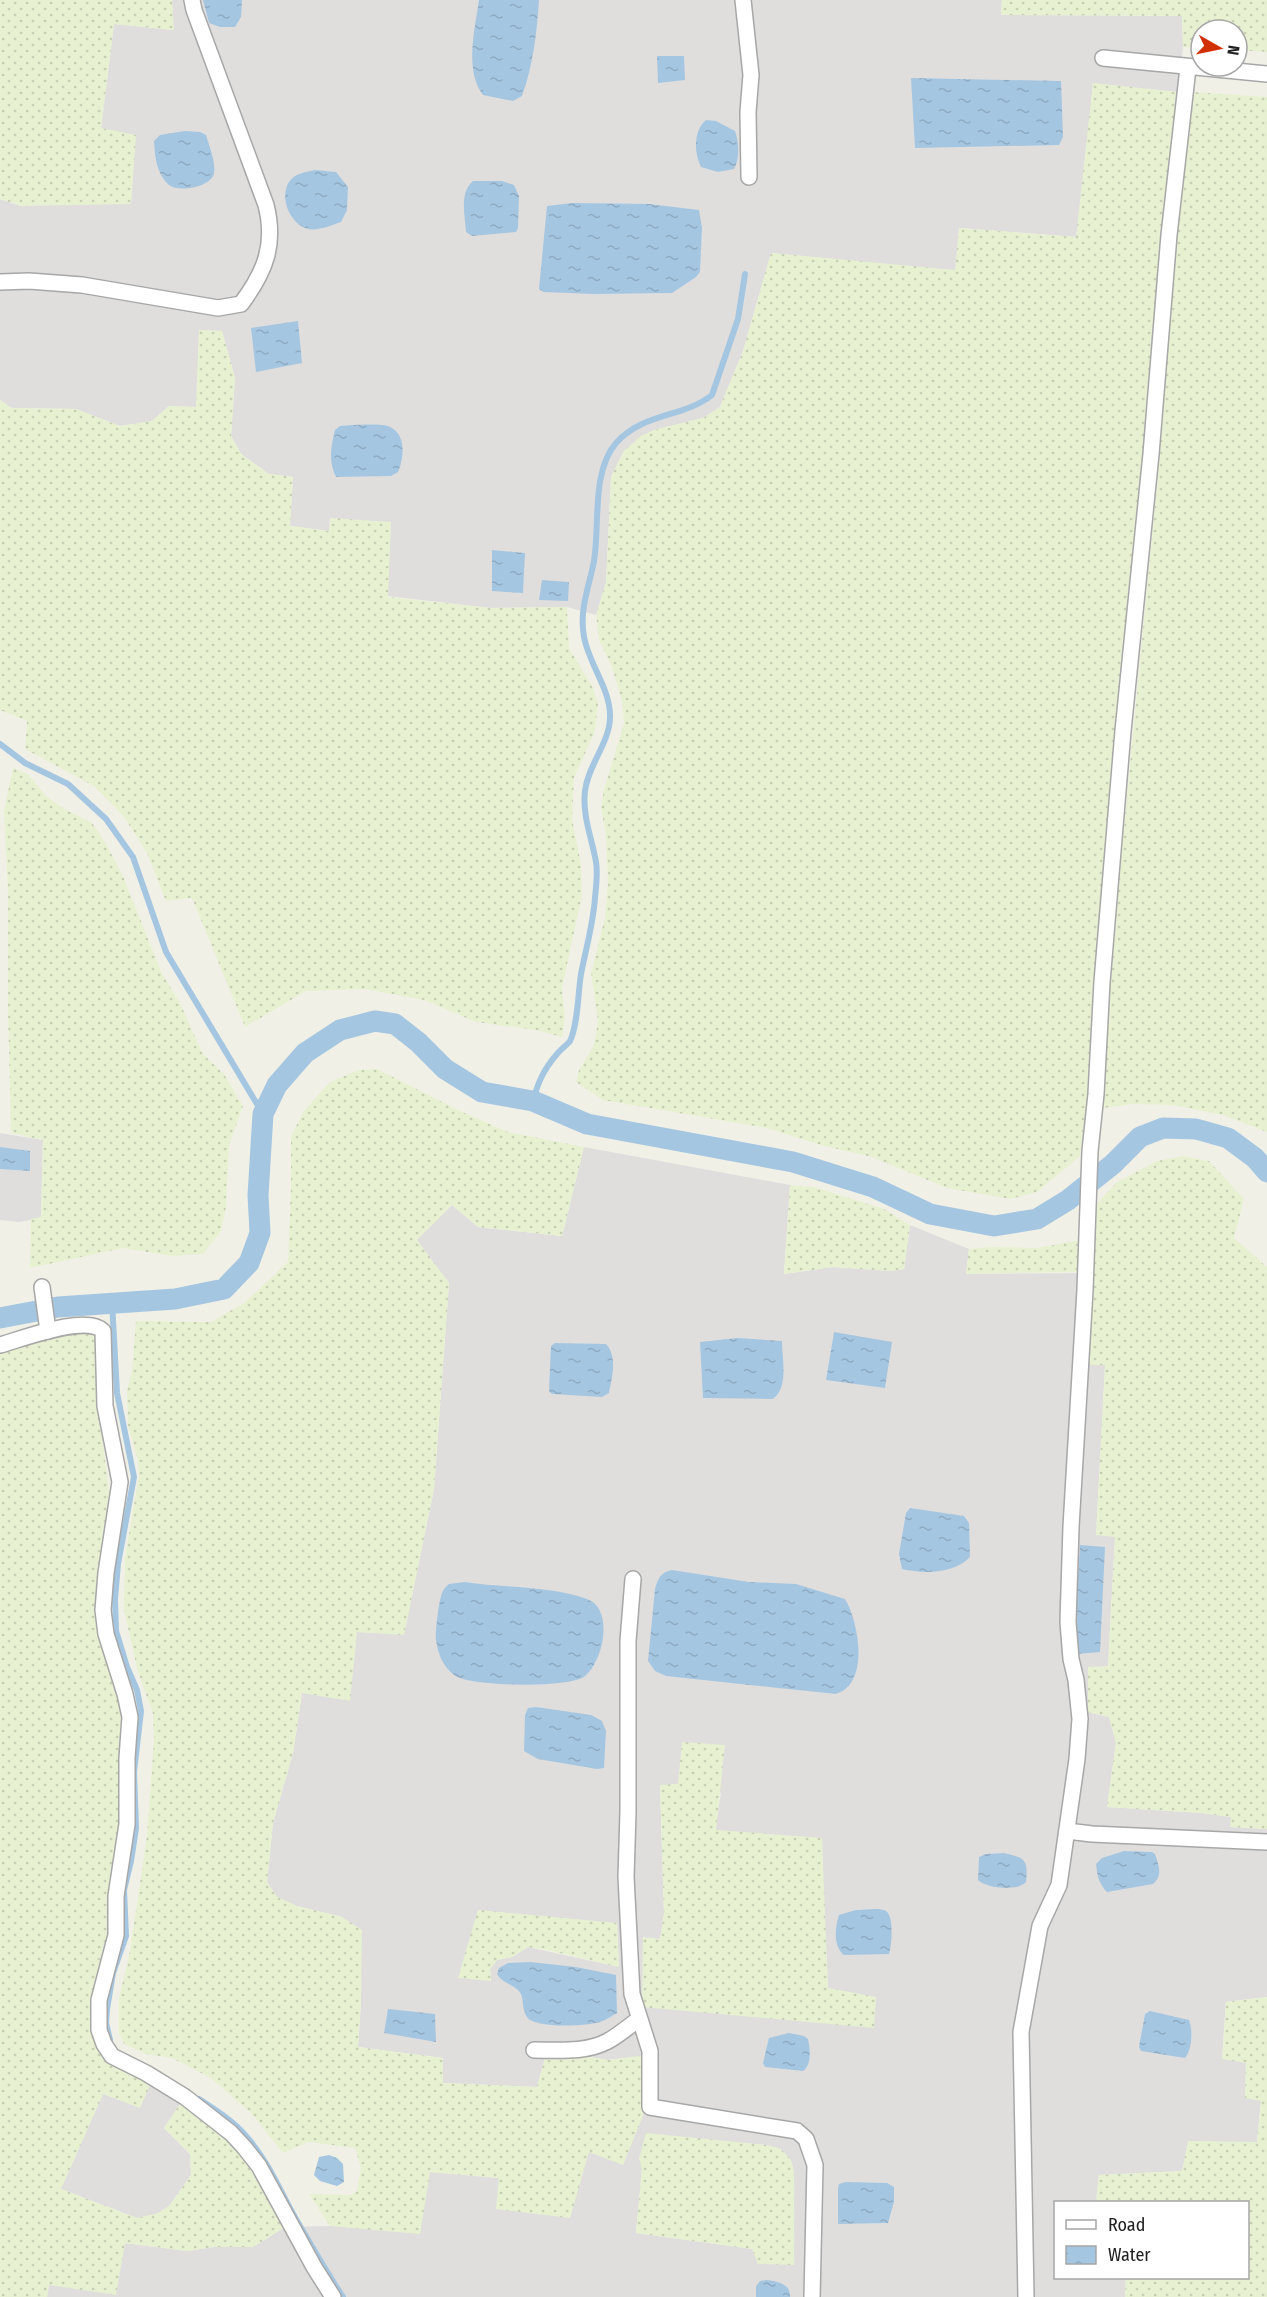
<svg xmlns="http://www.w3.org/2000/svg" width="1267" height="2297" font-family="'Fira Sans Condensed',sans-serif">
  <style>
    .residential { fill: #dfdedd; fill-rule: evenodd }
    .farmland { fill: url(#farmland-dots) }
    .water { fill: url(#water-ripples) }
    .lines { fill: none; stroke-linecap: round; stroke-linejoin: round }
    .stream { stroke: #a5c6e1; stroke-width: 6 }
    .canal { stroke: #a5c6e1; stroke-width: 21 }
    .street-casing { stroke: #a7a7a7; stroke-width: 18 }
    .street { stroke: #fff; stroke-width: 15 }
  </style>
  <defs>
    <pattern id="farmland-dots" width="8" height="8" patternUnits="userSpaceOnUse" patternTransform="scale(1.5)"><rect width="8" height="8" fill="#e7f1d1"/><path d="M2 2h.1M6 6h.1" fill="none" stroke="#c6ceb3" stroke-width="1.8" stroke-linecap="round"/></pattern>
    <pattern id="water-ripples" width="26" height="14" patternUnits="userSpaceOnUse" patternTransform="scale(1.5)"><rect width="26" height="14" fill="#a5c6e1"/><path d="M2 4q2-2 4 0t4 0M15 11q2-2 4 0t4 0" fill="none" stroke="#8eaac1"/></pattern>
  </defs>
  <rect width="100%" height="100%" fill="#f1f0e7"/>
  <g class="residential">
    <polygon points="172,0 1002,0 1001,15 1182,16 1183,47 1178,92 1093,84 1077,237 959,228 956,271 771,253 743,351 720,407 703,418 654,430 624,451 611,477 606,583 596,615 567,607 491,608 387,596 330,518 329,531 290,526 293,477 269,474 241,454 231,436 235,378 222,331 199,330 197,407 169,406 152,421 120,426 76,409 12,408 0,400 0,199 21,206 101,128 114,24 173,30"/>
    <polygon points="0,1133 43,1140 41,1218 19,1222 0,1220"/>
    <path d="M 584,1147 L 790,1185 L 784,1274 L 833,1267 L 891,1271 L 904,1269 L 910,1225 L 969,1249 L 966,1274 L 1091,1273 L 1090,1364 L 1105,1365 L 1096,1535 L 1115,1536 L 1108,1666 L 1088,1668 L 1088,1712 L 1109,1717 L 1116,1743 L 1107,1807 L 1202,1813 L 1231,1817 L 1231,1827 L 1267,1829 L 1267,1997 L 1226,2002 L 1222,2058 L 1246,2062 L 1245,2097 L 1261,2100 L 1257,2142 L 1223,2142 L 1182,2171 L 1099,2175 L 1096,2202 L 1056,2202 L 1056,2278 L 1126,2278 L 1125,2297 L 47,2297 L 49,2285 L 124,2243 L 187,2251 L 214,2247 L 253,2247 L 285,2227 L 330,2226 L 430,2172 L 499,2178 L 589,2152 L 646,2056 L 608,2060 L 571,2054 L 545,2058 L 537,2087 L 442,2083 L 443,2058 L 358,2047 L 361,2002 L 342,1917 L 297,1906 L 277,1897 L 267,1882 L 273,1823 L 293,1753 L 302,1693 L 357,1632 L 404,1634 L 434,1489 L 449,1283 L 416,1240 L 452,1205 L 478,1227 L 562,1236 ZM 678,1784 L 721,1793 L 715,1830 L 826,1948 L 828,1988 L 643,1938 L 660,1939 L 664,1914 L 660,1786 ZM 478,1911 L 617,1924 L 619,1967 L 528,1947 L 512,1957 L 497,1960 L 490,1969 L 491,1981 ZM 727,2142 L 767,2145 L 752,2249 L 636,2233 L 642,2169 Z"/>
    <polygon points="152,2081 180,2104 164,2128 190,2154 191,2175 169,2206 156,2214 137,2218 61,2189 103,2093"/>
  </g>
  <g class="farmland">
    <polygon points="0,0 172,0 174,30 114,24 101,128 136,135 131,204 21,206 0,199"/>
    <polygon points="1002,0 1267,0 1267,52 1237,50 1237,30 1201,30 1201,48 1183,47 1182,16 1001,15"/>
    <polygon points="1093,83 1178,92 1161,233 1143,453 1093,982 1088,1092 1080,1156 1037,1192 1010,1199 947,1188 872,1157 824,1146 767,1128 603,1100 576,1082 579,1070 594,1045 598,1021 591,972 605,918 608,882 606,836 601,807 604,789 624,723 622,701 612,667 599,640 596,615 606,583 611,477 624,451 641,436 654,430 703,418 720,407 743,351 771,253 955,270 959,228 1076,237"/>
    <polygon points="1192,92 1267,97 1267,1132 1223,1115 1174,1105 1132,1104 1103,1108 1109,983 1160,454 1176,237"/>
    <polygon points="199,330 222,331 235,378 231,436 241,454 269,474 293,477 290,526 329,531 331,518 391,522 388,597 491,608 567,607 569,648 592,686 598,703 595,731 574,778 572,819 581,864 582,895 562,988 565,1018 562,1037 536,1030 476,1022 424,1000 365,989 306,991 245,1027 192,898 166,901 147,853 124,817 94,786 25,749 27,721 0,710 0,400 12,408 76,409 120,426 152,421 169,406 196,407"/>
    <polygon points="13,768 28,774 47,797 63,808 92,823 105,842 123,876 162,974 178,999 203,1054 224,1074 243,1106 229,1146 226,1207 221,1231 203,1254 172,1256 123,1248 30,1268 31,1219 41,1217 43,1140 11,1133 8,1013 8,891 4,811"/>
    <polygon points="377,1069 460,1111 508,1132 584,1147 562,1236 478,1227 452,1205 417,1240 449,1283 434,1489 404,1635 357,1632 350,1701 302,1693 293,1753 273,1823 267,1882 277,1897 297,1906 342,1917 362,1930 361,2002 358,2047 443,2058 443,2083 537,2087 545,2058 571,2054 608,2060 646,2055 644,2113 623,2165 589,2152 570,2218 496,2209 499,2178 430,2172 420,2234 330,2226 309,2194 351,2195 357,2191 361,2168 355,2148 309,2142 283,2153 251,2113 211,2078 172,2058 146,2054 124,2044 119,2032 119,1998 130,1951 147,1835 154,1740 153,1714 138,1672 124,1610 125,1558 139,1475 138,1460 128,1426 127,1389 132,1372 136,1321 211,1322 244,1303 288,1262 291,1187 291,1137 303,1112 330,1082 358,1070"/>
    <polygon points="1183,1156 1209,1161 1244,1199 1234,1238 1267,1267 1267,1829 1230,1827 1231,1817 1202,1813 1107,1807 1116,1743 1109,1717 1088,1712 1088,1667 1108,1666 1115,1537 1096,1535 1105,1365 1090,1365 1093,1208 1117,1182 1157,1161"/>
    <polygon points="790,1185 814,1187 884,1209 910,1225 904,1269 891,1271 833,1267 784,1274"/>
    <polygon points="1080,1240 1079,1272 966,1274 969,1249 993,1247 1038,1248"/>
    <polygon points="90,1333 94,1334 97,1340 101,1428 109,1492 110,1514 98,1619 103,1650 120,1701 122,1717 119,1753 121,1818 109,1888 110,1930 92,2004 94,2038 100,2053 105,2058 152,2081 140,2108 103,2094 61,2189 137,2218 156,2214 169,2206 191,2175 190,2154 164,2128 180,2104 231,2143 250,2165 285,2227 253,2247 214,2247 187,2251 125,2243 116,2295 49,2285 47,2297 0,2297 0,1352 66,1335"/>
    <polygon points="682,1742 725,1745 716,1830 822,1838 828,1988 876,1997 874,2028 642,2007 643,1937 660,1939 664,1914 660,1785 678,1784"/>
    <polygon points="478,1910 617,1923 619,1967 547,1950 528,1947 512,1957 497,1960 490,1969 491,1981 458,1978"/>
    <polygon points="1267,1997 1267,2297 1125,2297 1126,2278 1248,2278 1248,2202 1096,2202 1099,2175 1182,2171 1188,2141 1257,2142 1261,2101 1245,2098 1246,2063 1222,2059 1226,2002"/>
    <polygon points="646,2133 767,2145 781,2149 791,2160 794,2171 794,2265 758,2264 752,2249 636,2233 642,2169 639,2159"/>
  </g>
  <g class="water">
    <polygon points="203,0 242,0 241,17 235,27 220,27 209,23"/>
    <path d="M 479,0 L 539,0 C 537,32 533,66 522,96 L 513,101 L 483,95 C 464,70 475,29 479,0 Z"/>
    <polygon points="657,56 684,56 685,80 658,83"/>
    <polygon points="911,78 1061,81 1063,137 1059,145 915,148"/>
    <path d="M 706,120 L 716,121 L 735,131 C 739,142 740,158 734,169 L 718,172 L 701,167 C 694,153 693,131 706,120 Z"/>
    <path d="M 185,131 L 200,132 L 206,135 C 209,146 216,162 214,173 C 212,187 178,193 169,185 C 156,173 155,156 154,141 L 160,135 Z"/>
    <path d="M 315,170 L 336,172 L 348,187 L 347,210 L 341,222 C 332,225 319,231 308,229 C 290,224 279,198 289,182 C 295,173 306,172 315,170 Z"/>
    <path d="M 473,181 L 502,181 L 514,185 L 519,196 L 518,228 L 516,232 L 472,236 L 466,232 C 465,215 459,193 473,181 Z"/>
    <polygon points="573,203 649,204 699,210 702,228 700,272 696,277 672,293 594,294 543,292 539,289 547,206"/>
    <polygon points="298,321 302,363 256,372 251,328"/>
    <path d="M 340,426 C 352,425 377,423 388,426 C 407,433 404,458 398,472 L 391,476 L 336,477 C 328,461 331,447 335,430 Z"/>
    <polygon points="492,550 525,553 523,593 492,591"/>
    <polygon points="542,580 569,582 568,601 539,600"/>
    <polygon points="0,1147 30,1151 30,1171 0,1169"/>
    <polygon points="834,1332 892,1342 885,1388 826,1380"/>
    <path d="M 738,1338 L 782,1341 C 782,1359 789,1387 773,1399 L 703,1398 L 700,1342 Z"/>
    <path d="M 555,1343 L 606,1344 C 618,1357 612,1378 609,1393 L 602,1397 L 552,1394 L 549,1391 L 551,1346 Z"/>
    <path d="M 910,1508 L 964,1516 L 969,1523 L 970,1557 C 954,1574 924,1574 902,1569 L 899,1554 L 906,1513 Z"/>
    <polygon points="1080,1545 1105,1547 1100,1652 1077,1654 1075,1627"/>
    <path d="M 672,1570 L 749,1582 L 796,1584 L 845,1599 C 859,1622 870,1684 836,1694 L 666,1676 L 655,1671 L 648,1661 L 655,1589 C 658,1578 661,1572 672,1570 Z"/>
    <path d="M 465,1582 C 503,1588 552,1586 587,1599 C 615,1609 603,1663 584,1677 C 567,1688 469,1687 454,1675 C 442,1665 438,1654 436,1640 C 435,1632 439,1597 443,1591 C 444,1588 447,1586 449,1584 Z"/>
    <polygon points="536,1707 591,1715 602,1721 606,1731 604,1768 597,1769 538,1759 524,1751 525,1715 528,1708"/>
    <path d="M 1124,1851 L 1152,1852 L 1155,1854 C 1159,1866 1163,1876 1153,1884 L 1107,1892 C 1099,1884 1097,1875 1096,1864 L 1102,1858 Z"/>
    <path d="M 1004,1853 C 1026,1858 1028,1860 1026,1882 C 1017,1892 986,1888 978,1880 L 979,1857 L 986,1854 Z"/>
    <path d="M 856,1910 C 864,1910 879,1907 886,1911 C 894,1916 892,1945 889,1954 L 844,1955 C 833,1946 835,1928 839,1915 Z"/>
    <path d="M 530,1962 L 576,1967 L 616,1975 L 617,2013 C 611,2016 606,2020 600,2022 C 587,2026 535,2029 527,2017 C 521,2010 525,1998 519,1991 C 512,1984 501,1982 497,1974 L 499,1968 L 508,1963 Z"/>
    <polygon points="388,2009 435,2014 436,2042 384,2033"/>
    <path d="M 1150,2011 L 1189,2020 C 1193,2030 1192,2050 1185,2058 L 1141,2051 L 1139,2047 L 1145,2014 Z"/>
    <path d="M 789,2033 L 804,2036 L 808,2039 C 810,2048 812,2065 803,2071 L 765,2067 L 763,2063 L 769,2038 Z"/>
    <polygon points="329,2155 337,2158 343,2164 344,2182 337,2186 320,2181 314,2175 319,2157"/>
    <polygon points="846,2182 887,2183 894,2187 894,2202 888,2223 838,2224 838,2188 839,2184"/>
    <path d="M 766,2280 C 777,2281 791,2284 790,2297 L 756,2297 L 756,2286 L 760,2281 Z"/>
  </g>
  <g class="lines">
    <g class="stream">
      <polyline points="0,744 25,763 68,784 106,819 133,857 166,952 263,1114"/>
      <path d="M 533,1101 C 538,1082 544,1069 557,1054 C 561,1049 567,1045 570,1041 C 578,1025 578,992 581,974 C 586,948 593,925 595,898 C 596,887 598,873 596,862 C 592,839 582,815 585,791 C 588,765 609,744 610,718 C 611,689 589,665 584,637 C 579,609 589,587 594,561 C 600,527 591,472 616,443 C 644,412 683,418 712,395 L 738,319 L 745,274"/>
      <polyline points="110,2040 106,2023 107,2009 113,1973 126,1936 124,1890 131,1861 136,1828 134,1772 141,1711 137,1690 127,1667 116,1631 115,1599 118,1564 134,1477 117,1393 112,1302"/>
      <path d="M 199,2099 C 216,2110 233,2121 246,2136 C 270,2163 282,2196 300,2226 C 314,2250 328,2274 343,2297"/>
    </g>
    <polyline class="canal" points="0,1318 58,1307 175,1299 224,1289 249,1263 260,1233 258,1195 263,1114 277,1085 305,1053 340,1030 375,1021 395,1024 418,1042 445,1069 482,1092 533,1101 587,1124 793,1162 873,1187 930,1214 994,1226 1037,1219 1068,1200 1113,1164 1140,1137 1163,1128 1196,1129 1228,1138 1255,1158 1267,1172"/>
    <g class="street-casing">
      <g id="street">
        <polyline points="743,0 751,75 748,112 749,177"/>
        <polyline points="1103,58 1267,74"/>
        <path d="M 0,282 L 29,281 L 82,285 L 218,308 L 241,304 C 265,272 276,245 266,205 L 194,10 L 192,0"/>
        <polyline points="42,1287 48,1331"/>
        <path d="M 0,1345 C 22,1339 86,1314 103,1331 L 105,1406 L 120,1482 L 106,1573 L 103,1610 L 106,1634 L 125,1694 L 130,1717 L 127,1758 L 127,1824 L 116,1896 L 116,1935 L 99,2000 L 99,2030 L 104,2044 L 112,2056 L 146,2073 L 185,2097 L 231,2133 L 244,2147 L 259,2166 L 314,2267 L 333,2297"/>
        <polyline points="633,1579 628,1641 628,1812 626,1877 632,1994 650,2051 650,2107 797,2131 806,2139 815,2165 812,2297"/>
        <polyline points="1067,1831 1092,1834 1267,1842"/>
        <path d="M 534,2050 C 558,2050 586,2053 608,2041 C 619,2035 629,2026 639,2019"/>
        <polyline points="1026,2297 1021,2032 1040,1926 1059,1885 1077,1759 1080,1719 1076,1680 1071,1659 1068,1622 1071,1527 1085,1290 1090,1151 1096,1094 1102,982 1123,731 1151,454 1169,235 1188,68"/>
      </g>
    </g>
    <use href="#street" class="street"/>
  </g>
  <rect x="1054" y="2201" width="195" height="78" fill="#ffffff" stroke="#a6a6a6" stroke-width="1.5"/>
  <rect x="1066" y="2220" width="30" height="9" fill="#ffffff" stroke="#a6a6a6" stroke-width="1.5"/>
  <text x="1108" y="2231" font-size="18" fill="#202020">Road</text>
  <rect x="1066" y="2246" width="30" height="18" fill="url(#water-ripples)" stroke="#a6a6a6" stroke-width="1.5"/>
  <text x="1108" y="2261" font-size="18" fill="#202020">Water</text>
  <g transform="translate(1219 48) rotate(99)"><circle r="28" fill="#ffffff" stroke="#a6a6a6" stroke-width="1.5"/>
  <path d="M0-4.5L10 22L0 15L-10 22Z" fill="#d13000"/>
  <text y="-9" font-size="16" font-weight="bold" text-anchor="middle" fill="#202020">N</text>
  </g>
</svg>
